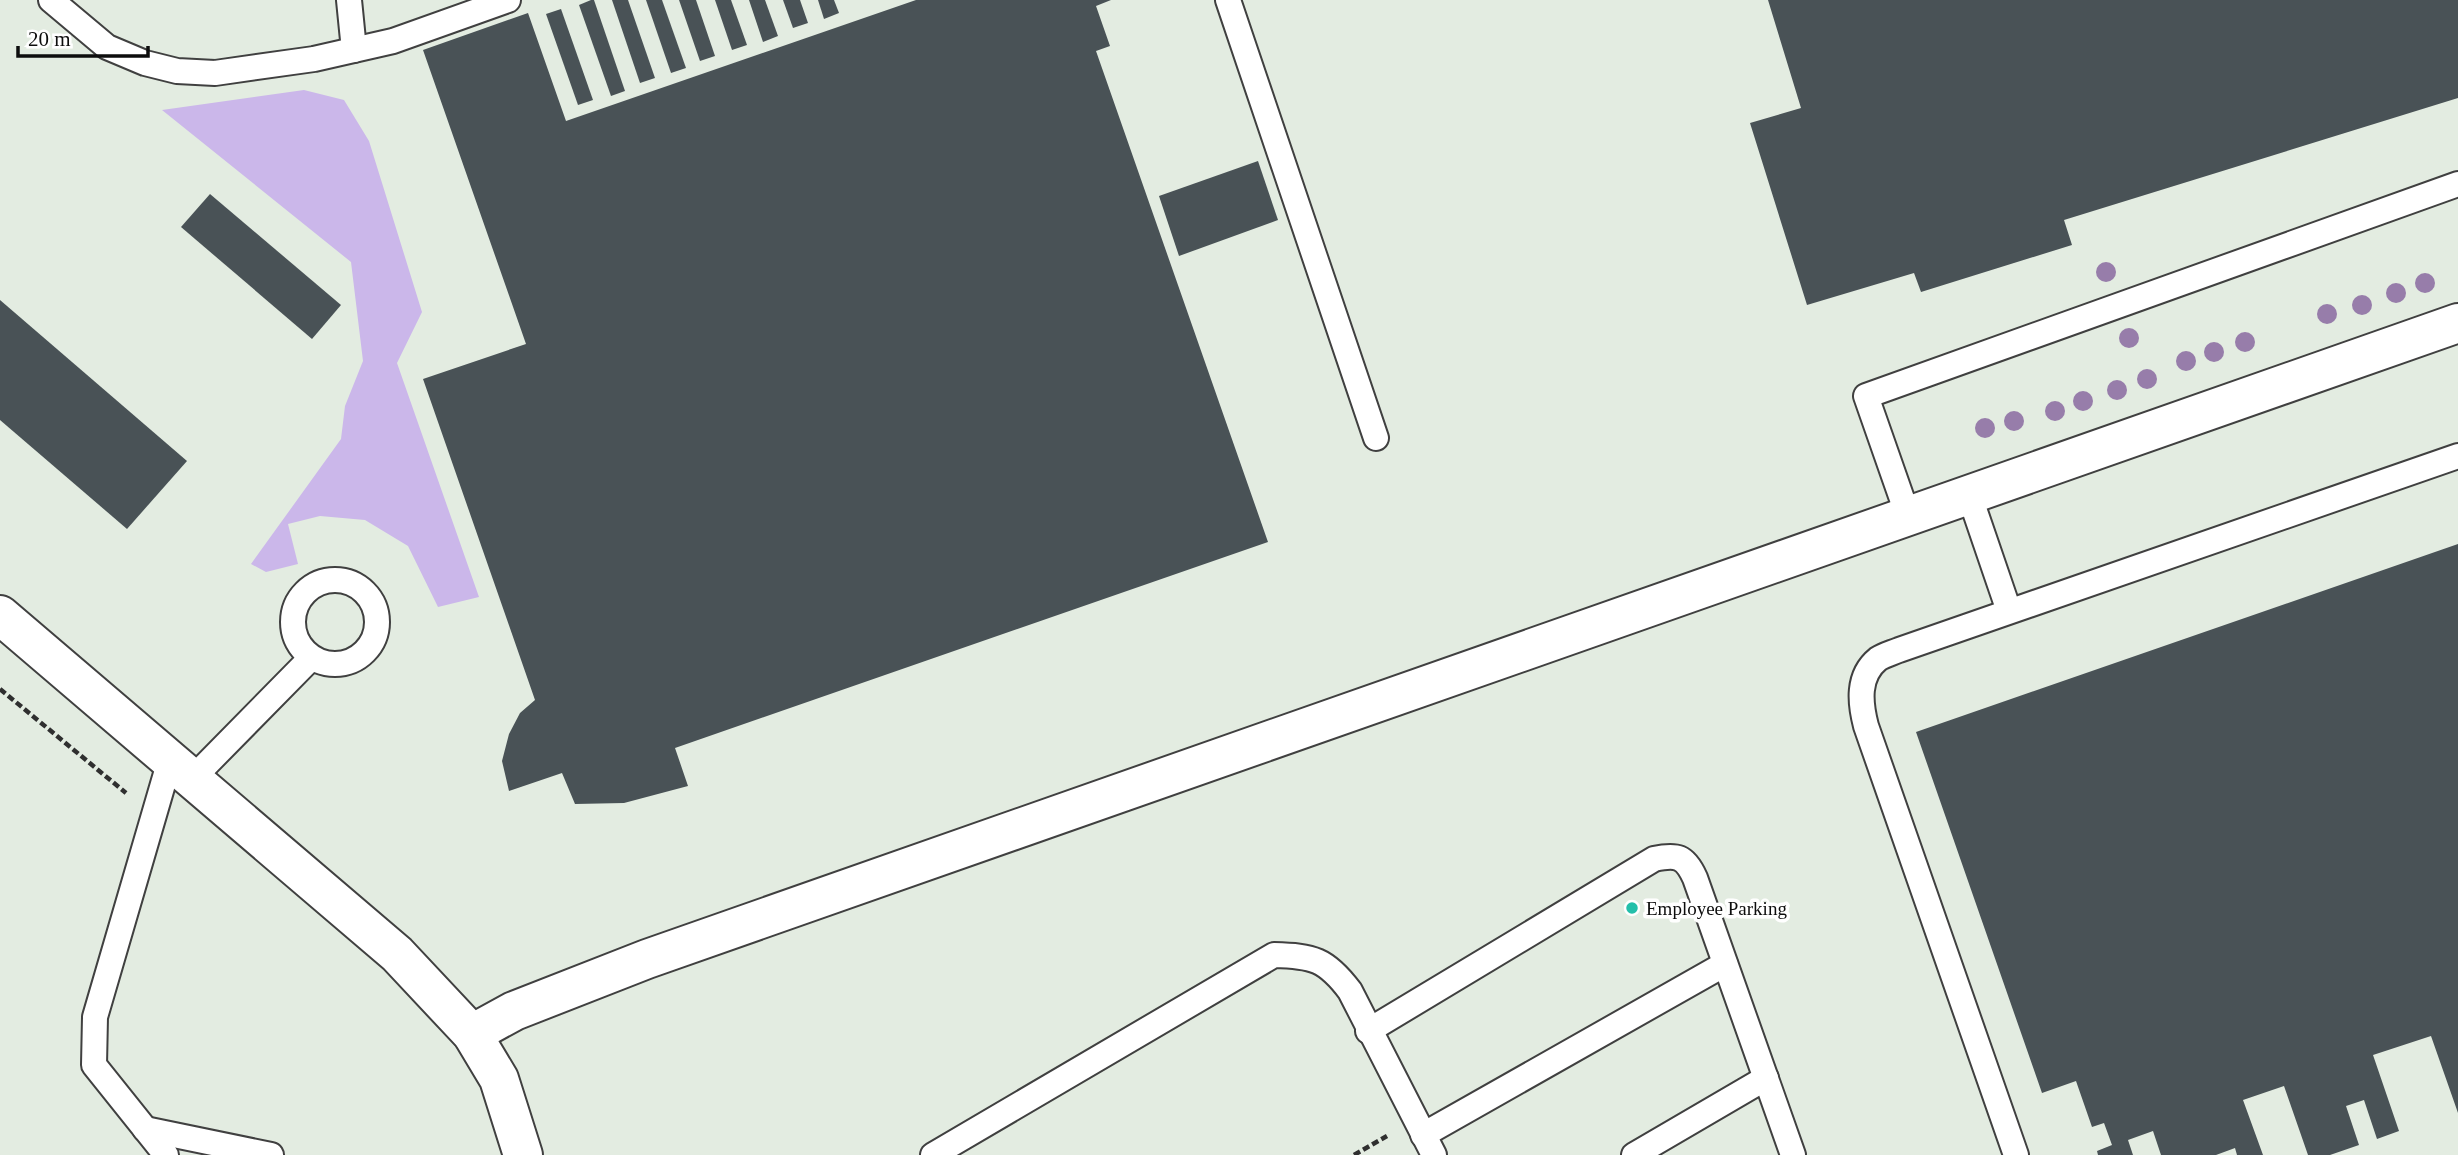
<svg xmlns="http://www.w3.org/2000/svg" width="2458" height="1155" font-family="'Times New Roman',serif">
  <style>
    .industrial { fill: #e3ece1 }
    .green { fill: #cbb7ea }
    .building { fill: #495256 }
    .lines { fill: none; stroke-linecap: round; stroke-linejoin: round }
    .service-casing { stroke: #404040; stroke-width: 28 }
    .minor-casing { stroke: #404040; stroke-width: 42 }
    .path { stroke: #2f2f2f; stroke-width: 4.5; stroke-dasharray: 7 3.5; stroke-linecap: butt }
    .service { stroke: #fff; stroke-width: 24 }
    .minor { stroke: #fff; stroke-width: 38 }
    .tree { fill: #977daa }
    .poi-dot { fill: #24bfaa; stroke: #fff; stroke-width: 2.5 }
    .labels { text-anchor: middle; stroke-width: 7; stroke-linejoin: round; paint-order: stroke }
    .poi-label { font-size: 19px; fill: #0d0d0d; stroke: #fff; text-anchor: start }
  </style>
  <rect width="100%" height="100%" fill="#edf2ff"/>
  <rect class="industrial" x="0" y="0" width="2458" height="1155"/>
  <polygon class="green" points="304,90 344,100 369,141 422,312 397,363 479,597 438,607 408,546 365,520 320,516 288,524 298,564 266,572 251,564 341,439 345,406 363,361 351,262 162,110"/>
  <g class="building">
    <polygon points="591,0 594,0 625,91 611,96 579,5"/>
    <polygon points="612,0 628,0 655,78 640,83"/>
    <polygon points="646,0 662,0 686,68 671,73"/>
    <polygon points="679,0 696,0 715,56 700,61"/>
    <polygon points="715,0 731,0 747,45 732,50"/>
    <polygon points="749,0 765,0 778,36 763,42"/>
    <polygon points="783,0 800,0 808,23 793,28"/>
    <polygon points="818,0 834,0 839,13 824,19"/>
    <polygon points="916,0 1111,0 1096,6 1110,46 1096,51 1268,542 675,748 688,786 624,803 575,804 562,773 509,791 502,761 509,734 520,713 535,700 423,379 526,344 423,50 528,13 566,121"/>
    <polygon points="1768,0 2458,0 2458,98 2064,220 2072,245 1921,292 1914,273 1807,305 1750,123 1801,108"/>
    <polygon points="561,9 593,100 578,105 546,14"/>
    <polygon points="1258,161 1278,220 1179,256 1159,196"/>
    <polygon points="210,194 341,305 312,339 181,227"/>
    <polygon points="0,300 187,461 127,529 0,420"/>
    <polygon points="2458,544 2458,1113 2431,1036 2373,1055 2399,1131 2377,1139 2364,1100 2346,1106 2359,1145 2330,1155 2308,1155 2284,1086 2243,1100 2263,1155 2237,1155 2235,1148 2216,1155 2161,1155 2153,1131 2128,1140 2133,1155 2098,1155 2097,1151 2112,1145 2104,1123 2092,1127 2076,1081 2042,1093 1916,732"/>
  </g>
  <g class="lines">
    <g class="service-casing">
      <g id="service">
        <polyline points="51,0 107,47 145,63 177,71 215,73 314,59 393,41 508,0"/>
        <polyline points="349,0 354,50"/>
        <polyline points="1228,0 1376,438"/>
        <polyline points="1969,494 2009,611"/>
        <polyline points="1908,516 1866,396 2458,184"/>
        <circle cx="335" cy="622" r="42"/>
        <polyline points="192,779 311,658"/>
        <path d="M 1368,1031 L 1654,859 C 1677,854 1685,856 1695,878 L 1793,1155"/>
        <polyline points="145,1129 271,1155"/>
        <polyline points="1423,1135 1725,964"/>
        <polyline points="166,1155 94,1065 95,1017 170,760"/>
        <path d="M 933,1155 L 1274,955 C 1313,956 1326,959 1350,991 L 1434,1155"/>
        <polyline points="1634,1155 1766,1078"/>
        <path d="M 2016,1155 L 1866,726 C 1860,703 1857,676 1878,659 C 1884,655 1892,653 1899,650 L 2458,456"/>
      </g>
    </g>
    <g class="minor-casing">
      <g id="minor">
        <polyline points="0,615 397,954 472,1034 499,1079 523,1155"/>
        <polyline points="472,1034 514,1011 647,959 2458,323"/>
      </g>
    </g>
    <g class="path">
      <polyline points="0,689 126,793"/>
      <polyline points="1354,1155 1387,1136"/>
    </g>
    <use href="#service" class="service"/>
    <use href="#minor" class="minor"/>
  </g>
  <g class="tree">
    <circle cx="2106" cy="272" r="10"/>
    <circle cx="2425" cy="283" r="10"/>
    <circle cx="2396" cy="293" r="10"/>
    <circle cx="2362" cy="305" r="10"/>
    <circle cx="2327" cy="314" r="10"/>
    <circle cx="2129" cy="338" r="10"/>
    <circle cx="2245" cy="342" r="10"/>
    <circle cx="2214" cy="352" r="10"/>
    <circle cx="2186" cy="361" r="10"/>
    <circle cx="2147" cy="379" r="10"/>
    <circle cx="2117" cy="390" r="10"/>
    <circle cx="2083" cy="401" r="10"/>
    <circle cx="2055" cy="411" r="10"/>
    <circle cx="2014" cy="421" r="10"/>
    <circle cx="1985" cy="428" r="10"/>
  </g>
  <circle class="poi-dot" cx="1632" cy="908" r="7"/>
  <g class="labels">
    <g class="poi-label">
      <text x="1646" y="915">Employee Parking</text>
    </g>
  </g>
  <path d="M18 46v10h130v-10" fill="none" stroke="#0d0d0d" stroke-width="3.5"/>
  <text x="28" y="46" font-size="21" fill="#0d0d0d" stroke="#ffffff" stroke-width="5" paint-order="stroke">20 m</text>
</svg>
